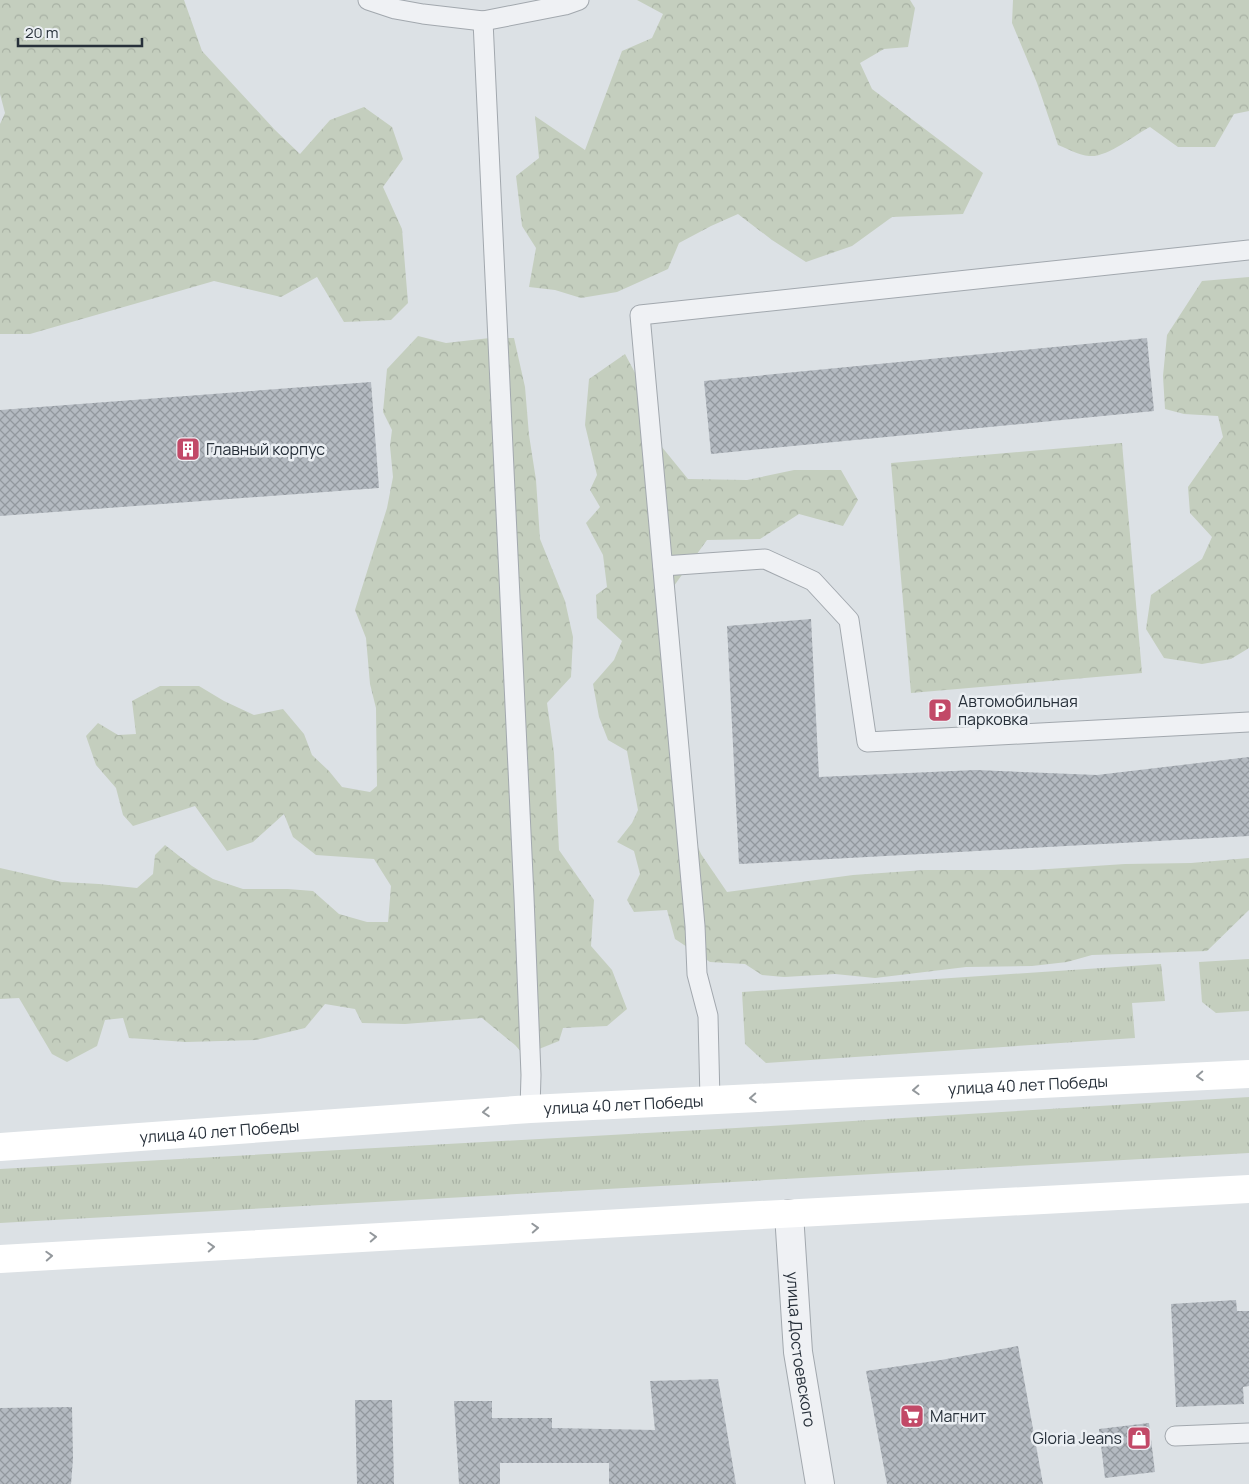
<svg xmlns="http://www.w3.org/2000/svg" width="1249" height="1484" font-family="Manrope,sans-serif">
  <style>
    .grass { fill: url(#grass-tufts) }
    .forest { fill: url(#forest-crowns) }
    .building { fill: url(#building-cross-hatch) }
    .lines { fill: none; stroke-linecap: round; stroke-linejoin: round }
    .service-casing { stroke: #a2a8ae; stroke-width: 21 }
    .minor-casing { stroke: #a2a8ae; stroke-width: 30 }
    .service { stroke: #eff1f4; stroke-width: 19 }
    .minor { stroke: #eff1f4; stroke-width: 28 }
    .secondary { stroke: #fff; stroke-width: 28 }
    .oneway { stroke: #93989c }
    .labels { text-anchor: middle; stroke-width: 5; stroke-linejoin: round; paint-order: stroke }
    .poi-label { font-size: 16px; fill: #27303a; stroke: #ebeff3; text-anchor: start }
    .street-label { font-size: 16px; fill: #27303a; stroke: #ebeff3 }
  </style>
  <defs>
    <pattern id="grass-tufts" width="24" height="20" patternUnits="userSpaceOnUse" patternTransform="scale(1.25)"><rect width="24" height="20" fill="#c4cebe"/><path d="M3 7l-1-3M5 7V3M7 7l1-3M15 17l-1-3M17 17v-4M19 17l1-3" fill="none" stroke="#a8b1a4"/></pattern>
    <pattern id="forest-crowns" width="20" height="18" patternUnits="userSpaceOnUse" patternTransform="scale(1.25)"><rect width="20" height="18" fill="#c4cebe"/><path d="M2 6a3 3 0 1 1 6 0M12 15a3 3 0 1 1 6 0" fill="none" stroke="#a8b1a4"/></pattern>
    <pattern id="building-cross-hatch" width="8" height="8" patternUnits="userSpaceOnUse" patternTransform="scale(1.25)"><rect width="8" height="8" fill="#b4bac1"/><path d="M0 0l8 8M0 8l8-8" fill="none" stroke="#92989e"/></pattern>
  </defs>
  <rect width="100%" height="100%" fill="#dce1e5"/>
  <g class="grass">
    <polygon points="1249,959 1249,1011 1216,1013 1202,1002 1199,962"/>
    <polygon points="1161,964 1165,1001 1132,1003 1135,1038 766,1063 745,1044 742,992"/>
    <polygon points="1249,1097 1249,1153 0,1223 0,1169 736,1128"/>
  </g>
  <g class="forest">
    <polygon points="0,0 184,0 202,51 275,130 300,154 330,120 364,107 392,127 403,159 383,187 402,229 408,303 391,320 344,322 317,277 281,297 214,281 30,334 0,334 0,124 5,113 0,94"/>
    <polygon points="637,0 910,0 915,8 908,47 884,49 860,63 872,89 983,173 963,214 892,217 852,246 806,262 772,240 738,214 711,226 679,243 668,269 617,292 581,298 555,290 529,287 536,248 522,226 516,176 539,158 535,116 585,150 622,51 652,38 663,14"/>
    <path d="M 1013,0 L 1249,0 L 1249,111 L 1234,114 L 1215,147 L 1178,147 L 1150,127 C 1134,135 1107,158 1089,156 C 1079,155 1068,149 1058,145 L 1037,83 L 1012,23 Z"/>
    <polygon points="1249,277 1249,648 1231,659 1202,664 1164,658 1146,629 1151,595 1202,559 1212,537 1190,513 1188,487 1223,437 1218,416 1184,414 1165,409 1163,376 1167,335 1202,281"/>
    <polygon points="418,336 446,343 490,338 514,338 525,387 529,435 536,480 540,539 565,601 573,637 571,677 547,703 554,753 559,850 594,900 591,946 612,970 627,1009 607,1026 563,1028 559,1041 524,1055 515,1045 482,1018 405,1024 362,1023 355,1009 325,1004 305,1028 256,1040 186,1042 129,1038 123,1018 105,1020 97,1046 67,1062 52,1054 19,998 0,999 0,868 62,882 99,884 137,888 153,874 155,855 165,845 192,866 213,879 243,889 288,889 313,891 339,914 367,922 388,922 391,886 374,859 316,855 293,837 284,814 253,842 227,851 195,806 133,826 123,815 116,788 96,765 86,736 98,723 118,735 136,734 132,701 160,686 199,686 224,701 254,715 283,709 304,734 312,755 329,771 342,787 370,792 377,786 376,708 370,684 366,638 355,610 387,508 393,477 390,446 392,430 383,412 387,369"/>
    <polygon points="625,354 650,401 657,441 688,479 747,480 794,470 841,470 858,500 843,526 799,514 760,539 707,540 671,590 676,798 701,854 727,892 853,875 924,870 1033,870 1125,864 1191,863 1249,858 1249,910 1207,951 1092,955 1067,962 1032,966 966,967 875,978 835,974 784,977 762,975 745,964 710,962 675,939 667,910 634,912 627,900 640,874 634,851 617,842 632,823 638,810 627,751 608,740 599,717 593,684 614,660 622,641 597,618 596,595 607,587 603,555 586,523 600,507 590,490 597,475 585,425 589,379"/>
    <polygon points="1122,443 1142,673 911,693 891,463"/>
  </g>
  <g class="building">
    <polygon points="1147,338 1154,411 711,454 704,381"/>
    <polygon points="371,382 379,488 0,516 0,410"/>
    <polygon points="811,619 819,777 976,770 1097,775 1249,757 1249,836 739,864 727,626"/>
    <polygon points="1236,1300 1237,1311 1249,1311 1249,1386 1243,1387 1244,1404 1176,1407 1171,1304"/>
    <polygon points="1018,1346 1043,1484 887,1484 866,1371 941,1360"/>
    <polygon points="718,1379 736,1484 609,1484 609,1463 500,1463 500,1484 459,1484 454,1401 492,1401 492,1418 552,1418 552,1428 655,1430 650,1381"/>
    <polygon points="355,1400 392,1400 394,1484 357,1484"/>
    <polygon points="72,1407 73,1459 71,1484 0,1484 0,1408"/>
    <polygon points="1149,1423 1155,1472 1105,1478 1099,1429"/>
  </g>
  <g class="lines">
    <g class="service-casing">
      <g id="service">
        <polyline points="368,0 395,9 423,14 483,21 565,5 579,0"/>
        <polyline points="483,21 524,897 531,1075 530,1109"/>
        <polyline points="663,566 765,559 813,581 849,620 867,742 1249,722"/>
        <polyline points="710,1100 708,1016 697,974 695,926 640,315 1249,250"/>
        <polyline points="1175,1436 1249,1433"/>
      </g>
    </g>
    <g class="minor-casing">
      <g id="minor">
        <path id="s1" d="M 789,1214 L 798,1352 L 820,1484"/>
      </g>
    </g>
    <use href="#service" class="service"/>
    <use href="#minor" class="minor"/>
    <g class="secondary">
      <path id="s2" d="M 0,1147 L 530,1109 L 1249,1074"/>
      <polyline points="0,1259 743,1216 1249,1189"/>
    </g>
  </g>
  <defs><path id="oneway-chevron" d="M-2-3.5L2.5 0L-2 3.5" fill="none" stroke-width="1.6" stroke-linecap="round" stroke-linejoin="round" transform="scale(1.25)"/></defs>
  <g class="oneway">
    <use href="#oneway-chevron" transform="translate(1200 1076) rotate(177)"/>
    <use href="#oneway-chevron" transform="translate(916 1090) rotate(177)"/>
    <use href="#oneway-chevron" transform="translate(753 1098) rotate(177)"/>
    <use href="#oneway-chevron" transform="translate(486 1112) rotate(176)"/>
    <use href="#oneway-chevron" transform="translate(535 1228) rotate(-3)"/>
    <use href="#oneway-chevron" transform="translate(373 1237) rotate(-3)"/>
    <use href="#oneway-chevron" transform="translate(211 1247) rotate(-3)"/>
    <use href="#oneway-chevron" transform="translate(49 1256) rotate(-3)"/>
  </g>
  <defs>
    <g id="building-square" transform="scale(1.25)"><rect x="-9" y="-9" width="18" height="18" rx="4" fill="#c24967" stroke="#ebeff3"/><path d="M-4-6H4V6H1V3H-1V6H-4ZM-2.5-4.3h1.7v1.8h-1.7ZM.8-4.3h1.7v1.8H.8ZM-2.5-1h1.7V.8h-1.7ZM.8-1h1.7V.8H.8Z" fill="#fff"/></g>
    <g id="parking-square" transform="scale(1.25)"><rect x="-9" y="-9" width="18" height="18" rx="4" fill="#c24967" stroke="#ebeff3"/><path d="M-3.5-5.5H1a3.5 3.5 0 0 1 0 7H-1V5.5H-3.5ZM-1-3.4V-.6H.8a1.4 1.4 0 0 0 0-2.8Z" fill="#fff"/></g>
    <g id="supermarket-square" transform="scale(1.25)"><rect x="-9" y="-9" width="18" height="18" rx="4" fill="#c24967" stroke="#ebeff3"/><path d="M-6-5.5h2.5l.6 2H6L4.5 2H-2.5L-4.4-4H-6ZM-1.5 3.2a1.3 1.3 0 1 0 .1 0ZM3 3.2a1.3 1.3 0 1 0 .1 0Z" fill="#fff"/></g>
    <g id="shop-square" transform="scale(1.25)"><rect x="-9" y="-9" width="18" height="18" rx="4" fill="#c24967" stroke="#ebeff3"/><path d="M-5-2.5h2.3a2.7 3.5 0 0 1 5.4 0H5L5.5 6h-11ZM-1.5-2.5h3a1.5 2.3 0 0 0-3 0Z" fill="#fff"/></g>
  </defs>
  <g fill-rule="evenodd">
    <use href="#building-square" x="188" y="449"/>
    <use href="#parking-square" x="940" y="710"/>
    <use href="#supermarket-square" x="912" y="1416"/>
    <use href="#shop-square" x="1139" y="1438"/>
  </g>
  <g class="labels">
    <g class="poi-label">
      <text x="206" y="455">Главный корпус</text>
      <text x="958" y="707">Автомобильная<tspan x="958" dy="18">парковка</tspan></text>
      <text x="930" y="1422">Магнит</text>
      <text x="1122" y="1444" text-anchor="end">Gloria Jeans</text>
    </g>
    <g class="street-label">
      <text dy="6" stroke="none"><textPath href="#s2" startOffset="1030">улица 40 лет Победы</textPath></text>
      <text dy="6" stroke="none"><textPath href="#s2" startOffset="625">улица 40 лет Победы</textPath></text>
      <text dy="6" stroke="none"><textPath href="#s2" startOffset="220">улица 40 лет Победы</textPath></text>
      <text dy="6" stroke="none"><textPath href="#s1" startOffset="136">улица Достоевского</textPath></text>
    </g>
  </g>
  <path d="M18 38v8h124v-8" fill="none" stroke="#27303a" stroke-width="2.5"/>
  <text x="25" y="38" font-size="15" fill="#27303a" stroke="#ebeff3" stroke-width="4" paint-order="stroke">20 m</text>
</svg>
